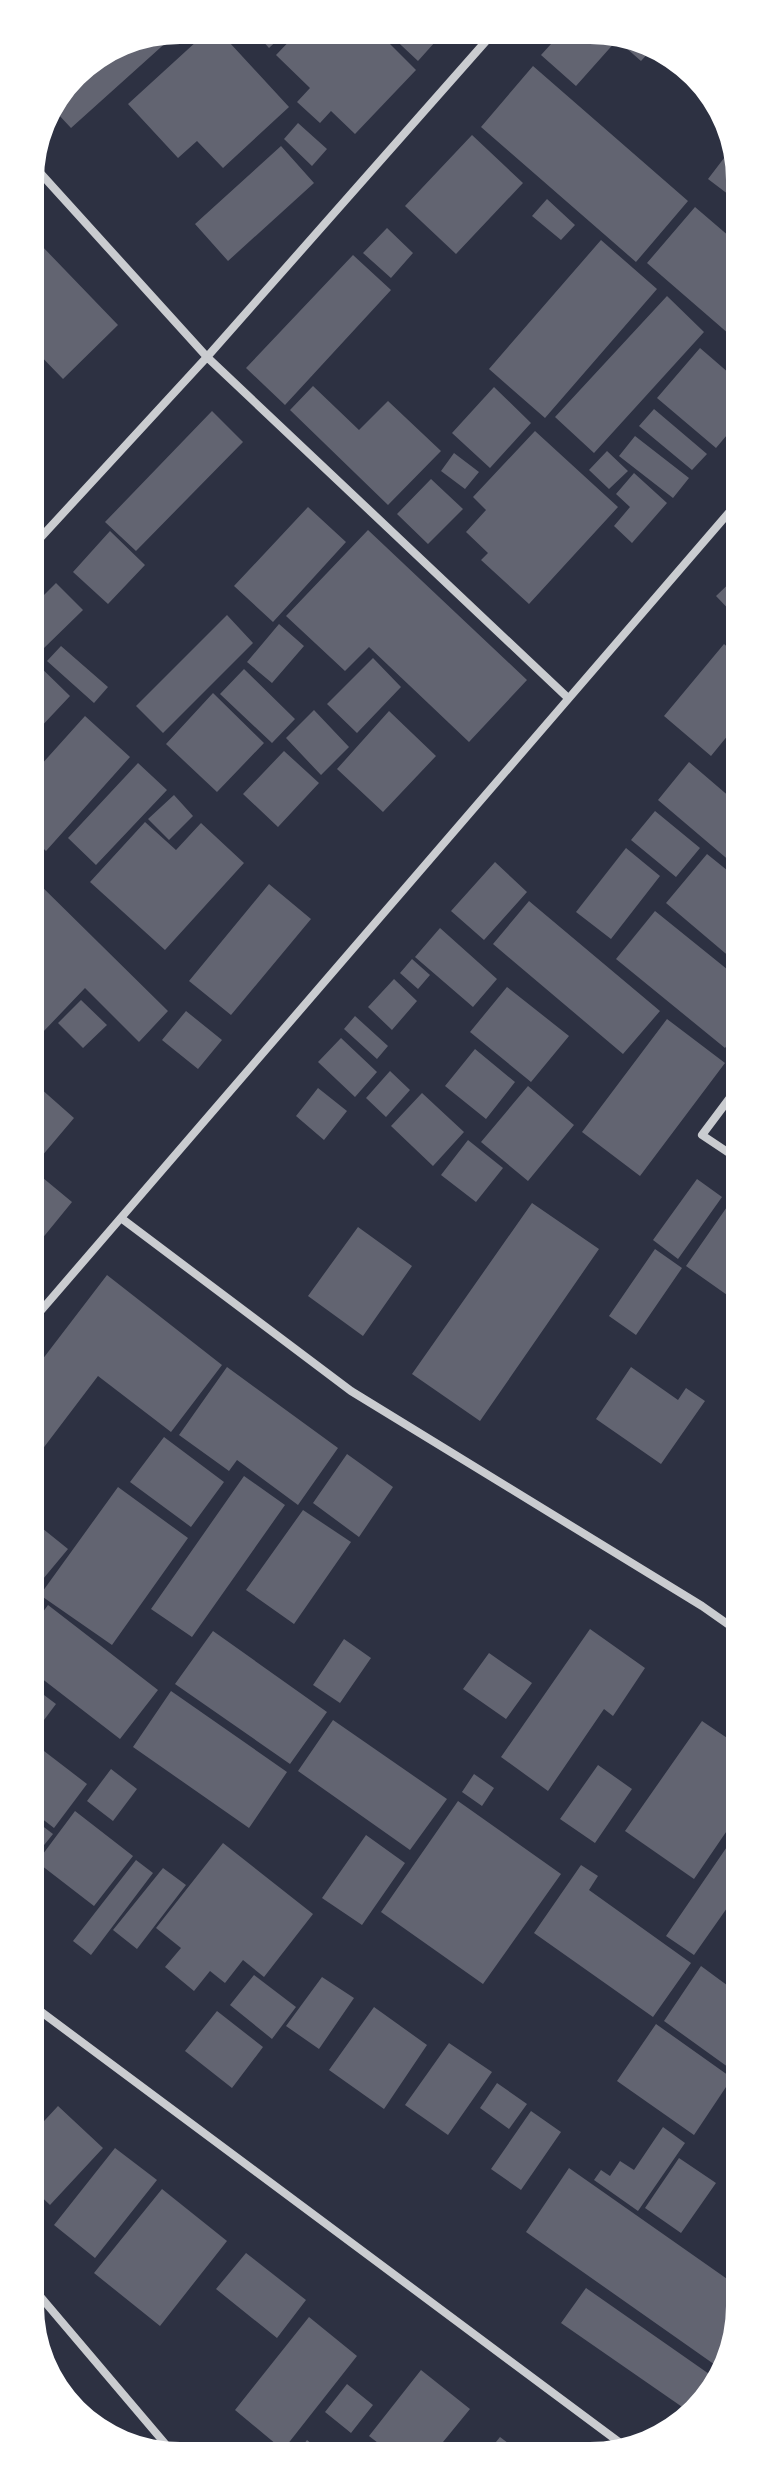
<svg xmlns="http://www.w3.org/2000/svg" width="770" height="2486" viewBox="0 0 770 2486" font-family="'Space Grotesk',sans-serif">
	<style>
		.building { fill: #626471 }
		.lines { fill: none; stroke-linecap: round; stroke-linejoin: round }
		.minor { stroke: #caccd0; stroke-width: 8 }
	</style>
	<rect width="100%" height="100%" fill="#2d3142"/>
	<path class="building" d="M180 30 71 128 57 113 74 74 123 41Z
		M209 30H218L289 107 223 168 197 141 178 158 128 104Z
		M253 30 287 31 269 48Z
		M299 31H377L416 70 355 134 331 111 320 123 297 102 310 88 276 55Z
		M386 31 444 32 418 61Z
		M561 33H619L651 50 641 61 617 40 576 86 541 55Z
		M533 66 688 201 636 262 481 127Z
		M298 123 327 149 312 166 284 139Z
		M472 135 523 183 456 254 405 206Z
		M734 145 737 152V201L708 179Z
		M281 146 314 183 228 261 195 224Z
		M547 199 575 225 561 240 532 216Z
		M695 207 737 243V341L647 263Z
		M387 228 413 253 391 278 363 253Z
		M601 240 657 289 545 418 489 369Z
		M39 243 118 325 63 379 31 346 30 252Z
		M353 255 391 290 285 405 246 368Z
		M667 296 704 332 594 453 555 417Z
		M700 348 737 380 738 422 716 448 657 398Z
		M313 386 359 430 388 401 441 451 388 505 290 410Z
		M494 387 531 423 490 468 452 433Z
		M654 409 707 454 692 470 639 426Z
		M212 411 243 442 136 551 105 522Z
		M535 431 618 507 529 604 481 560 488 553 466 532 486 510 473 497Z
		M635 436 689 478 673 498 619 456Z
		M607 451 628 471 609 489 589 470Z
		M454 453 479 472 465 489 441 471Z
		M634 473 667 503 632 543 614 526 630 507 616 494Z
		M431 479 463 509 428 544 397 514Z
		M308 507 346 542 273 622 234 586Z
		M368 530 527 680 469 742 369 647 345 671 286 616Z
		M110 531 145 565 108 604 73 572Z
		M738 575V619L716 596Z
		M56 583 83 610 43 649 31 636V594L38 601Z
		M227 615 253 643 163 733 136 706Z
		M279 624 304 646 272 683 247 662Z
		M724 644 738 656V723L711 756 664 716Z
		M61 646 108 687 94 703 47 661Z
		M31 658 70 696 38 730 31 723Z
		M373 658 401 687 357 733 327 704Z
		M244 669 295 719 272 743 220 694Z
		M213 693 264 743 217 792 166 744Z
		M314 710 349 747 321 775 286 738Z
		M389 711 436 756 383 812 337 769Z
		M85 716 130 757 46 851 31 837V776Z
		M284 751 319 783 278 827 243 794Z
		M689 762 738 804V868L658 800Z
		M138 763 167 790 96 865 68 838Z
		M174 795 193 816 169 840 148 819Z
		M655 811 700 848 676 877 631 840Z
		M145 822 176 850 201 823 244 863 165 950 90 882Z
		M626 848 660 876 611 939 576 912Z
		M707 854 738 879V964L666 903Z
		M495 862 527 892 484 940 451 911Z
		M31 876 168 1011 139 1042 85 988 43 1032 31 1021Z
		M269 884 311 919 231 1015 189 981Z
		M529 901 660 1011 623 1054 493 944Z
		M655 911 738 978V1031L725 1048 616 959Z
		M440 928 497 979 473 1007 415 957Z
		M412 959 430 975 418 989 400 973Z
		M394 979 417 1001 392 1030 368 1007Z
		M507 987 569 1036 531 1082 470 1032Z
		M81 1000 107 1025 83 1048 58 1023Z
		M186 1011 222 1040 198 1069 162 1040Z
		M355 1016 388 1046 377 1059 344 1029Z
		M667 1019 725 1063 640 1176 582 1132Z
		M341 1038 377 1072 355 1097 318 1062Z
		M475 1049 515 1082 486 1119 445 1086Z
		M390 1071 410 1090 386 1117 366 1098Z
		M31 1080 74 1118 36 1163 31 1159Z
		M528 1086 574 1125 528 1181 481 1142Z
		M318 1088 347 1111 324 1140 296 1116Z
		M422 1093 464 1132 433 1166 391 1126Z
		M468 1140 503 1168 476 1202 441 1175Z
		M37 1173 72 1202 32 1251 31 1180Z
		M697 1179 722 1197 678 1259 653 1240Z
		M738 1191 739 1300 737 1302 686 1266Z
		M532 1203 599 1249 480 1421 412 1374Z
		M358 1227 412 1266 363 1336 308 1296Z
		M655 1249 682 1268 636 1335 609 1316Z
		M107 1275 222 1365 171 1432 98 1376 32 1463V1373Z
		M227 1367 338 1448 298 1505 237 1460 229 1471 179 1435Z
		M631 1367 678 1400 686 1388 705 1401 661 1464 596 1419Z
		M164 1437 224 1482 191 1527 130 1482Z
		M347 1454 393 1487 359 1537 313 1503Z
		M739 1454V1480L726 1472Z
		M244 1476 285 1505 192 1637 151 1609Z
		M118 1487 188 1538 112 1645 40 1595Z
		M303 1510 351 1542 294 1624 246 1590Z
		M32 1520 68 1549 38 1585 32 1580Z
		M48 1605 158 1690 120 1739 32 1671V1627Z
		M590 1629 645 1668 613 1716 604 1709 548 1791 501 1757Z
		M213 1631 327 1712 290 1764 175 1684Z
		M344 1639 371 1658 340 1703 313 1685Z
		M489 1653 532 1683 506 1719 463 1689Z
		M32 1686 56 1704 32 1736Z
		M171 1691 287 1772 249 1828 133 1747Z
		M333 1720 447 1799 410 1850 298 1771Z
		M702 1721 739 1746V1813L694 1879 625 1831Z
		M44 1751 87 1784 54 1828 32 1811V1767Z
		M598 1765 632 1789 595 1843 560 1819Z
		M111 1769 137 1789 113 1821 87 1801Z
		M474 1774 494 1788 482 1806 462 1792Z
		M458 1801 561 1874 483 1984 381 1912Z
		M75 1811 133 1856 94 1906 37 1862Z
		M32 1818 53 1834 32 1860Z
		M366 1835 405 1863 362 1925 322 1898Z
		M733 1838 739 1842V1891L694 1955 666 1936Z
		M223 1843 313 1914 264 1977 243 1960 225 1983 210 1971 194 1991 165 1967 181 1948 156 1928Z
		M136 1860 153 1873 91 1955 73 1941Z
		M581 1865 598 1876 589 1890 691 1963 653 2017 534 1933Z
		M163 1868 186 1885 137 1949 113 1930Z
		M701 1966 739 1994V2075L664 2021Z
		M254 1975 296 2007 272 2039 230 2005Z
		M322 1977 354 1998 319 2049 286 2026Z
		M374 2007 427 2045 384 2109 329 2070Z
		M217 2011 263 2047 232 2088 185 2051Z
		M656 2024 732 2078 694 2135 617 2081Z
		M449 2043 492 2072 448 2135 405 2105Z
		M497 2083 527 2104 509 2129 480 2108Z
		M58 2106 103 2148 50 2205 33 2189V2133Z
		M531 2111 561 2132 521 2190 491 2169Z
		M663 2127 685 2143 638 2211 594 2180 601 2170 610 2176 620 2161 634 2170Z
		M115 2148 157 2180 95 2258 54 2225Z
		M679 2158 716 2183 681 2233 645 2208Z
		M569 2168 740 2288V2315L718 2367 526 2232Z
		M162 2189 227 2241 160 2326 94 2273Z
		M246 2253 306 2300 277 2338 216 2289Z
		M586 2288 712 2376 688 2411 561 2323Z
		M309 2317 357 2356 283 2450 235 2410Z
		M421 2370 470 2409 434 2453H391L369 2436Z
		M347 2384 373 2405 351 2433 325 2412Z
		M500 2437 521 2453H487Z
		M307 2440 323 2453H297Z"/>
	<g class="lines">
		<path class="minor" d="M33 165 207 357 567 697
			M31 548 207 357 494 32
			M738 1087 702 1135 738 1159
			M121 1218 351 1391 702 1606 739 1632
			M32 1321 738 502
			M32 2005 627 2448
			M33 2288 173 2453"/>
	</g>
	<path d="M0 0H770V2486H0ZM180 44H590A136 136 0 0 1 726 180V2306A136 136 0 0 1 590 2442H180A136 136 0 0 1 44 2306V180A136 136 0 0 1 180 44Z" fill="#fff" fill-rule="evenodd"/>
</svg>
